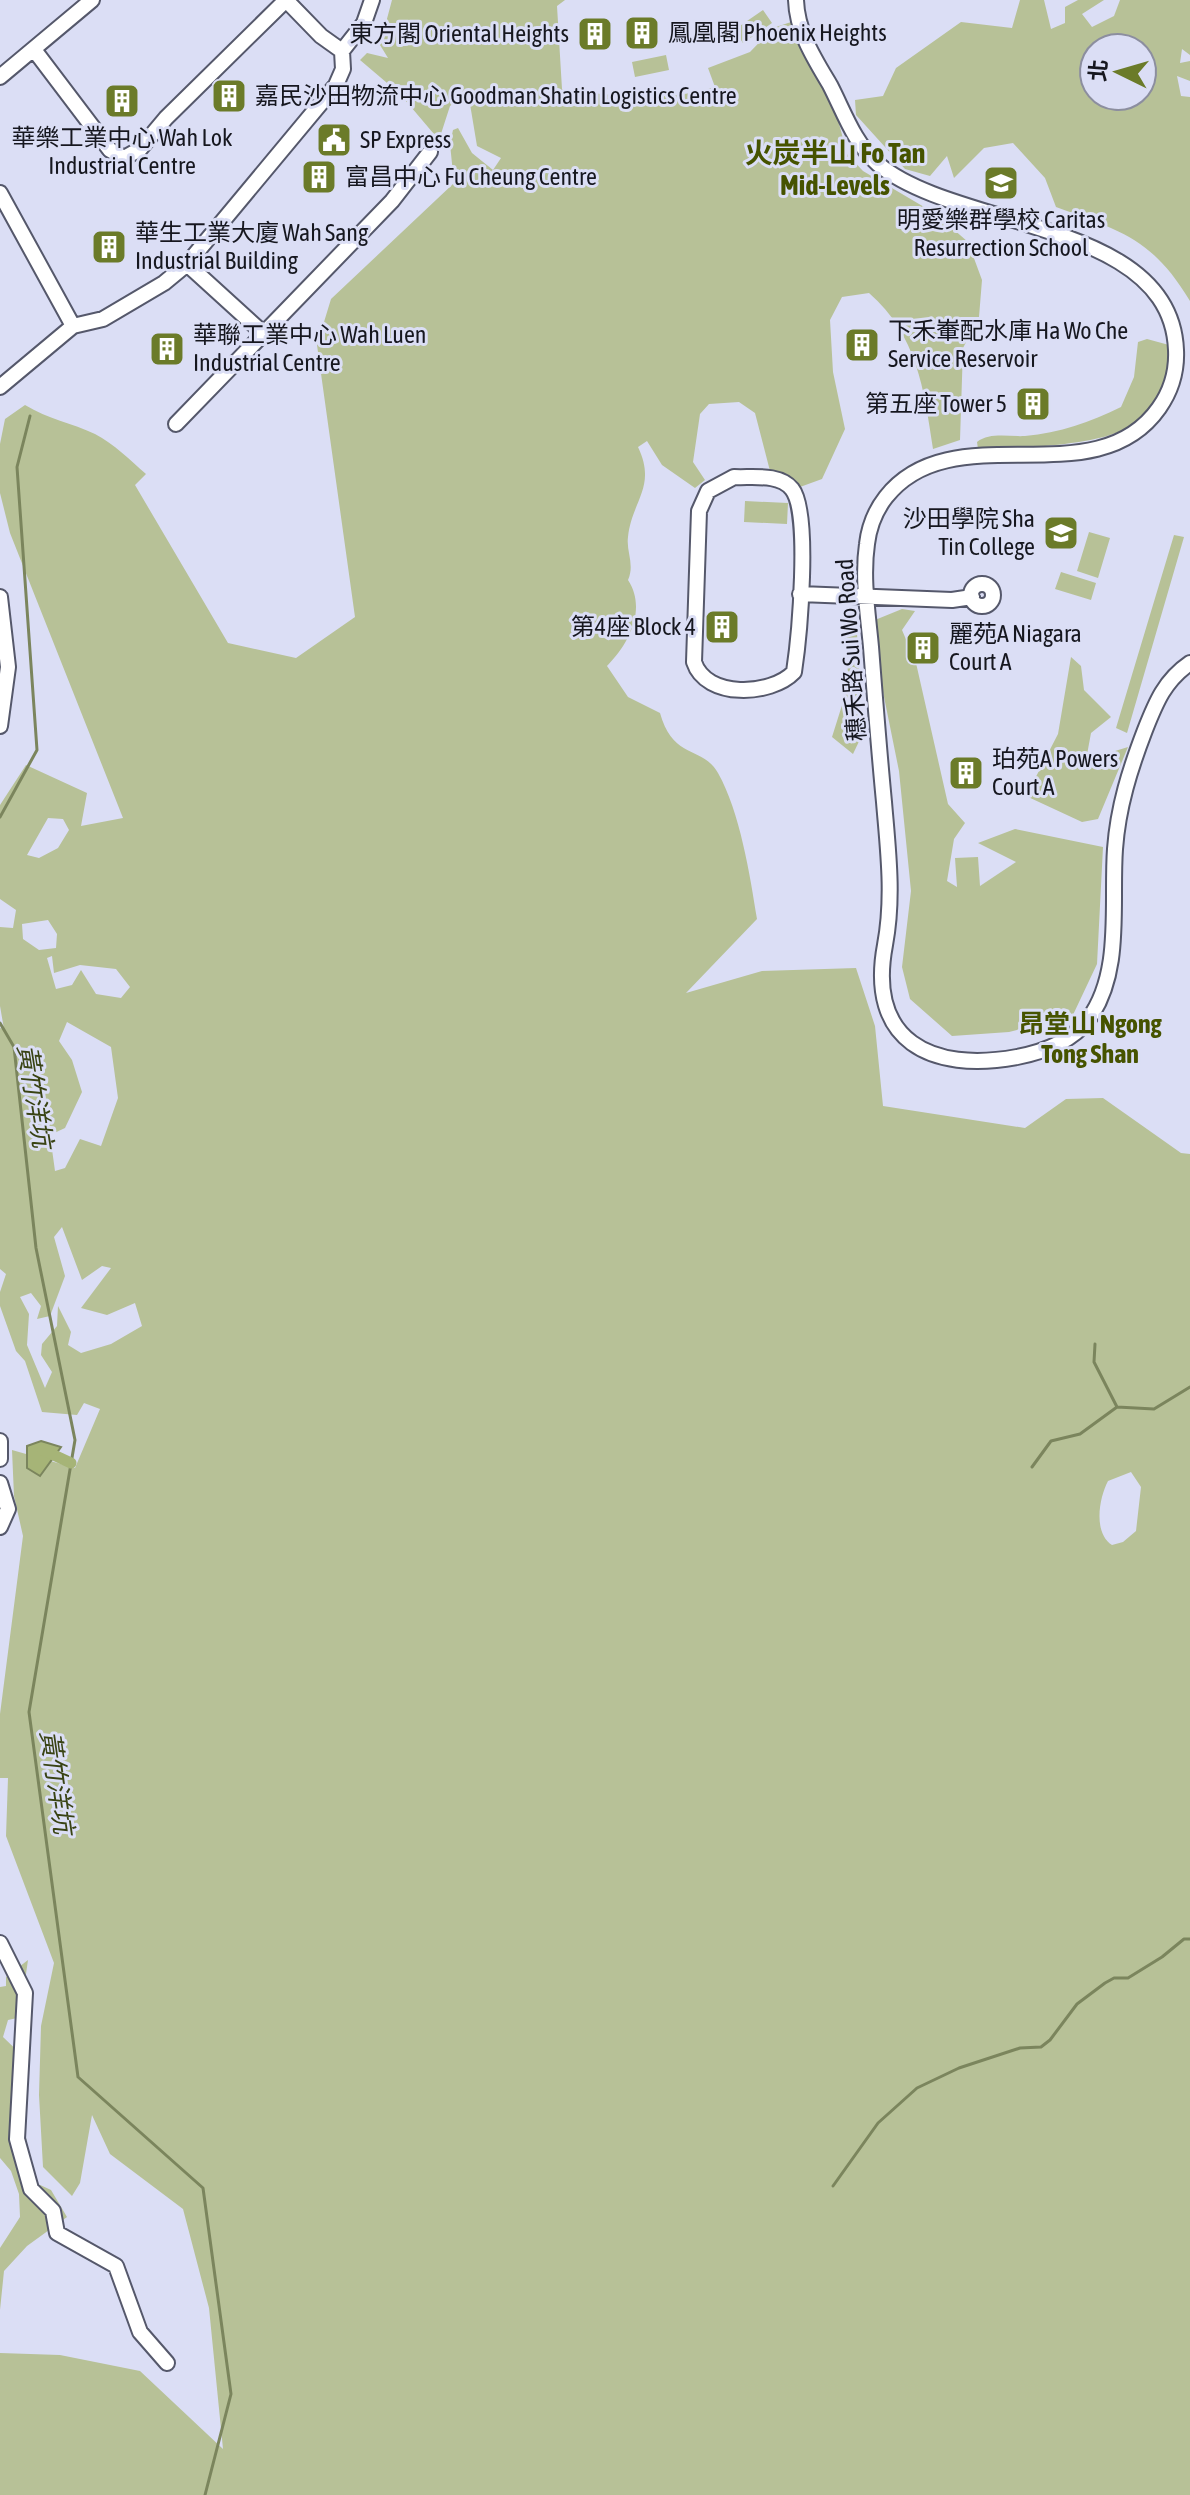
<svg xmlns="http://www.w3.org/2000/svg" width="1190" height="2495" viewBox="0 0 1190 2495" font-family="'Asap Condensed','Noto Sans TC',sans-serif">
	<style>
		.green { fill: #b7c197; fill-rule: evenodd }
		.water { fill: #a6b477; stroke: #7b855d; stroke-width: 2 }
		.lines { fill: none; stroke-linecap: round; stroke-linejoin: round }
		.stream { stroke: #7b855d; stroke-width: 3 }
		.canal { stroke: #a6b477; stroke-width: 11 }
		.minor-casing { stroke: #55586b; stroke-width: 18 }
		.minor { stroke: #fff; stroke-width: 14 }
		.labels { text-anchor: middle; stroke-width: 6; stroke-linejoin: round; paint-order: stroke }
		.poi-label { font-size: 24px; fill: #16171f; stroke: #dbdef5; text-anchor: start }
		.street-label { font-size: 24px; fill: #16171f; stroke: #dbdef5 }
		.neighbourhood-label { font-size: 26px; font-weight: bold; fill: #465300; stroke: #dbdef5 }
		.water-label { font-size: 26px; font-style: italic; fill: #394314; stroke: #dbdef5 }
		.quarter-label { font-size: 28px; font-weight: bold; fill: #465300; stroke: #dbdef5 }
	</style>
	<rect width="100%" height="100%" fill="#dbdef5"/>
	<path class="green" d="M392 0H565L557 6 562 89C613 96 664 103 715 87L708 68 750 52 773 28 791 22 835 108 847 154 863 171 936 214 968 242 982 280 979 317 963 348 960 440 933 449C924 389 917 335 869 293L842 297 830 320 833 372 845 429 822 479 800 487 787 476 770 471 755 413 739 402 709 404 700 414 693 462 705 480 695 488 662 465 647 441 638 447C657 487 632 500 628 537 626 552 635 564 628 580 647 609 629 644 607 666L628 697 660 713C673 760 703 746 718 773 740 812 750 875 757 919L686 993 762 971 856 968 875 1026 883 1106 1025 1128 1066 1099 1103 1098 1181 1153 1190 1154V2495H0V2353L60 2355 140 2371 223 2449 209 2308 183 2209 110 2154 92 2115 80 2183 72 2196 43 2167 39 2095 41 2026 54 1963 6 1836 8 1778H0V1714L23 1536 14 1496 12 1450 75 1468 100 1409 84 1403 77 1415 42 1412 25 1361 16 1351 0 1306V1292L6 1274 0 1269V1028L4 1029 0 1006V927L13 928 16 910 0 899V805L26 765 87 793 81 826 123 818 10 533 0 493V444L5 419 25 405C48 419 72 423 95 434 114 444 130 460 146 474L135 485 228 643 296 658 355 617 317 345 331 299 454 183 450 144 453 130 458 128 472 153 493 170 501 158 477 146 468 92 450 106 439 140 400 94 360 60 367 53 388 58 380 45ZM48 818 63 819 69 830 58 848 39 858 27 855ZM48 920 57 934 56 948 39 950 23 939 22 924ZM52 956 54 973 80 965 116 969 130 987 121 998 96 994 81 970 72 985 56 989 47 958ZM67 1022 111 1047 118 1098 101 1146 80 1139 65 1168 55 1171 50 1135 65 1128 82 1092 72 1060 59 1041ZM62 1227 82 1280 102 1266 111 1268 81 1308 107 1315 135 1303 142 1326 111 1344 81 1353 68 1345 71 1332 58 1306 57 1326 42 1344 41 1355 52 1372 45 1388 27 1345 29 1314 20 1297 31 1293 41 1306 37 1319 50 1316 65 1276 54 1237ZM1131 1472 1141 1487 1136 1531 1123 1542 1112 1545C1093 1533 1099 1498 1108 1481Z
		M1020 0H1044L1051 29 1065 23V7L1078 0H1104L1082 14 1092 27 1114 16 1120 0H1190V55L1182 49 1180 63 1190 61V81L1177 76 1181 96 1190 97V301C1152 238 1121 231 1056 207L1045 178 1013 143 984 148 954 178 947 156 930 176 905 169 856 115 855 100 883 96 896 68 961 22 1012 28ZM1106 47 1142 48V96H1094V48Z
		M763 10 772 23 743 43 734 30Z
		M666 55 669 70 635 77 632 62Z
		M1147 339 1169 345C1167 429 1118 439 1045 446 1023 447 1000 452 978 449L977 442C990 432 1009 437 1025 436 1060 433 1090 422 1121 407L1134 377 1138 342Z
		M745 501 788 503 787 524 744 522Z
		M1089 532 1110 538 1098 578 1077 571Z
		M1174 535 1184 537 1127 733 1116 728Z
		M1061 572 1096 583 1091 600 1055 589Z
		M902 609 915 611 902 630 916 663 948 804 965 823 954 839 947 881 957 887 955 858 978 857 980 886 1016 862 978 843 1015 829 1103 847 1097 964 1072 1017 1009 1032 952 1036 910 999 902 967 911 891 899 771 881 682 875 620Z
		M856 617 863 733 853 754 832 737 849 683 843 621Z
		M1071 657 1081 666 1084 690 1111 717 1091 733 1086 760 1128 747 1098 819 1082 822 1026 796 1058 734Z
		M28 1960 24 1988 31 2015 8 2020 3 2037 29 2062C25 2106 20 2143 38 2184L51 2190 67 2217 27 2246 4 2271 0 2310V2248L20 2217 19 2194 11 2171 0 2158V1987L6 1986V1977Z"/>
	<path class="water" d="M41 1441 61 1447 40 1476 27 1468V1446Z"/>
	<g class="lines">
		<path class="stream" d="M0 817 37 750 17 467 30 416
			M0 1023 14 1047 36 1248 75 1440 29 1712 78 2077 203 2188 231 2394 205 2495
			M1095 1344 1094 1362 1117 1407 1154 1409 1190 1387
			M1032 1467 1051 1441 1080 1434 1117 1407
			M833 2186 878 2123 917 2088 959 2068 1020 2048 1041 2047 1050 2040 1077 2004 1105 1983 1114 1978H1128L1162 1957 1184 1939H1190"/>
		<path class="canal" d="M43 1450 71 1463"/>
		<defs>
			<path id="minor" d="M286 0 321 36 342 51
				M796 0C797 32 814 58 830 85 844 112 854 143 878 164 956 230 1171 220 1176 350 1177 371 1171 391 1159 408 1095 499 953 412 886 497 875 511 869 527 867 544 862 578 868 614 871 647 875 699 879 750 884 802 888 850 894 897 885 945 867 1041 931 1073 1017 1057 1043 1052 1071 1042 1088 1020 1123 973 1111 904 1115 849 1118 807 1130 769 1145 730 1156 702 1165 680 1190 663
				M35 51 110 150 124 158 140 149 166 118 286 0
				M342 51 364 23 372 0
				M0 77 92 0
				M0 193 73 326
				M187 264 264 334
				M0 387 73 326 103 319 164 283 187 264 336 85 343 69 342 51
				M176 424 392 201 430 152
				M734 477C752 478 779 473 792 489 811 513 799 639 794 672 771 696 706 699 694 662L699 511 708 491Z
				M971 595a11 11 0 1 1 22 0a11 11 0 1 1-22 0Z
				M800 594 952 600 972 597
				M0 597 8 667 0 726
				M0 1441V1459
				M0 1483 8 1509 0 1527
				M0 1943 25 1993 17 2139 31 2189 53 2211 57 2233 116 2266 140 2332 167 2363"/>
		</defs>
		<use href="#minor" class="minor-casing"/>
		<use href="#minor" class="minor"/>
	</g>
	<defs>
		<symbol id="building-square" viewBox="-11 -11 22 22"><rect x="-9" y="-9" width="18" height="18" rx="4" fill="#6b7b29" stroke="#dbdef5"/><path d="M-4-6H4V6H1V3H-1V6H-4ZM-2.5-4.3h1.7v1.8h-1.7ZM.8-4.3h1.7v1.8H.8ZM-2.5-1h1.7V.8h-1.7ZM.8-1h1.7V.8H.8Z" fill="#fff"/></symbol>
		<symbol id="civic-square" viewBox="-11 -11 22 22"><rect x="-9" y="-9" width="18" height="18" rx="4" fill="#6b7b29" stroke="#dbdef5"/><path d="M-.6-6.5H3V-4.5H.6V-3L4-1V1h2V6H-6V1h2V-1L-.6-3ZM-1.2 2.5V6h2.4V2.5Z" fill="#fff"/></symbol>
		<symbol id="school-square" viewBox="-11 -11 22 22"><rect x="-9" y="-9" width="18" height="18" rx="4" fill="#6b7b29" stroke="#dbdef5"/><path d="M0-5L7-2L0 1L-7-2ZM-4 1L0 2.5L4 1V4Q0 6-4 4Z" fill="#fff"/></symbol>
	</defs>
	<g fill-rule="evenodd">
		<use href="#building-square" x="622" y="13" width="40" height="40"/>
		<use href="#building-square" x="575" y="14" width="40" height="40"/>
		<use href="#building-square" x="209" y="76" width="40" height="40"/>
		<use href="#building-square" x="102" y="81" width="40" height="40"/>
		<use href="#civic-square" x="314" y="120" width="40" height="40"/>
		<use href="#building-square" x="299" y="157" width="40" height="40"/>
		<use href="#school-square" x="981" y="163" width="40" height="40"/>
		<use href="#building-square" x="89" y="227" width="40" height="40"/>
		<use href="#building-square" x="842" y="325" width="40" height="40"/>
		<use href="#building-square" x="147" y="329" width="40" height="40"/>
		<use href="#building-square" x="1013" y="384" width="40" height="40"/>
		<use href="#school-square" x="1041" y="513" width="40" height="40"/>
		<use href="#building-square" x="702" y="607" width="40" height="40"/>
		<use href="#building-square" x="903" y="628" width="40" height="40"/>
		<use href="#building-square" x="946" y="753" width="40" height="40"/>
	</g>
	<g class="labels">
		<g class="poi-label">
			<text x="668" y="41">鳳凰閣 Phoenix Heights</text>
			<text x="569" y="42" text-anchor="end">東方閣 Oriental Heights</text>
			<text x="255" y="104">嘉民沙田物流中心 Goodman Shatin Logistics Centre</text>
			<text x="122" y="146" text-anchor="middle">華樂工業中心 Wah Lok<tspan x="122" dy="28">Industrial Centre</tspan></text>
			<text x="360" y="148">SP Express</text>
			<text x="345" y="185">富昌中心 Fu Cheung Centre</text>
			<text x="1001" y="228" text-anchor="middle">明愛樂群學校 Caritas<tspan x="1001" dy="28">Resurrection School</tspan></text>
			<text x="135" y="241">華生工業大廈 Wah Sang<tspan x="135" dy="28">Industrial Building</tspan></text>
			<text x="888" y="339">下禾輋配水庫 Ha Wo Che<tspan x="888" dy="28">Service Reservoir</tspan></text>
			<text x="193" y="343">華聯工業中心 Wah Luen<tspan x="193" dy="28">Industrial Centre</tspan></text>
			<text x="1007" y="412" text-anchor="end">第五座 Tower 5</text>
			<text x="1035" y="527" text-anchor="end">沙田學院 Sha<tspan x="1035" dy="28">Tin College</tspan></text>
			<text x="696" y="635" text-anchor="end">第4座 Block 4</text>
			<text x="949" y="642">麗苑A Niagara<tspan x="949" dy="28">Court A</tspan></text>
			<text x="992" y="767">珀苑A Powers<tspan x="992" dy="28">Court A</tspan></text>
		</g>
		<g class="street-label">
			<text transform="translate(851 650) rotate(-94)" y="8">穗禾路 Sui Wo Road</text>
		</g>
		<g class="neighbourhood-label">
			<text x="1090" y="1033">昂堂山 Ngong<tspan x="1090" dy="30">Tong Shan</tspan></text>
		</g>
		<g class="water-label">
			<text transform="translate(35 1096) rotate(81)" y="9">黃竹洋坑</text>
			<text transform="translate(57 1782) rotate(82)" y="9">黃竹洋坑</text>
		</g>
		<g class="quarter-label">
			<text x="835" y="163">火炭半山 Fo Tan<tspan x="835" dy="32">Mid-Levels</tspan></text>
		</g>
	</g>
	<g transform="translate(1118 72) rotate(275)"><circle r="38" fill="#dbdef5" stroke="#8c8e9f" stroke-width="2"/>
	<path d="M0-6L14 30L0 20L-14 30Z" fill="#6b7b29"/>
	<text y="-12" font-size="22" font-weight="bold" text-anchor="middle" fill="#16171f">北</text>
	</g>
</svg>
